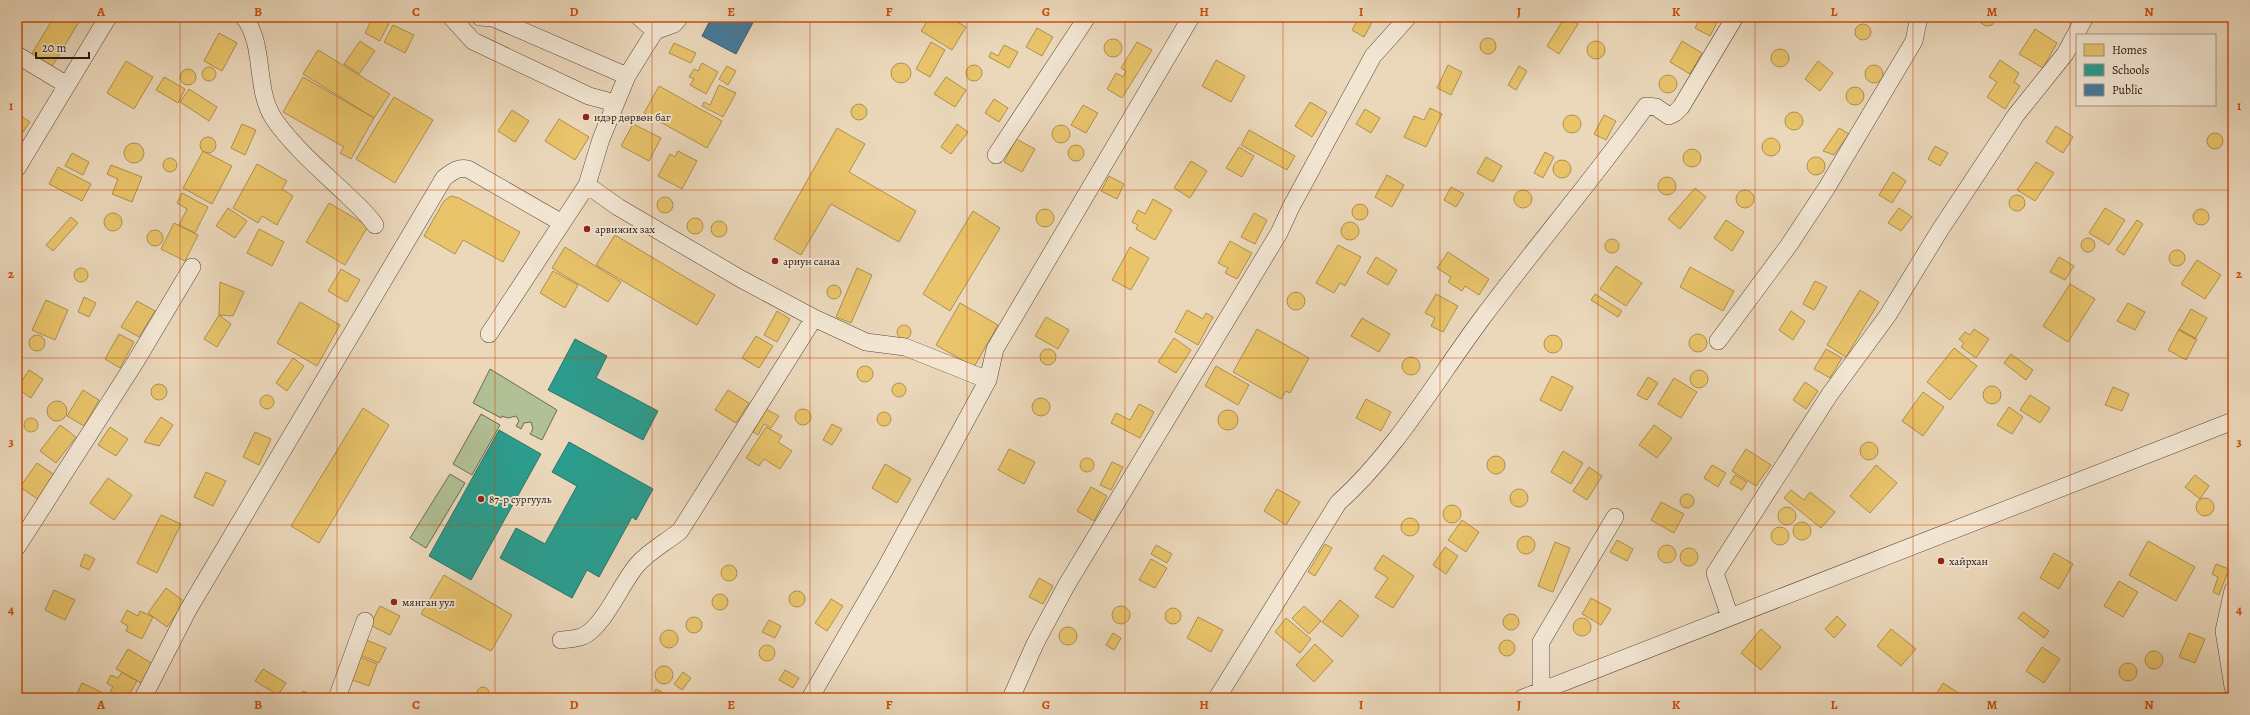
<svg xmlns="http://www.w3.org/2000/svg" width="2250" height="715" viewBox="0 0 2250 715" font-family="Alegreya,serif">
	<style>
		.green { fill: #b1c095; stroke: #6c6b52 }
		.homes { fill: #e9c46a; stroke: #af904f }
		.schools { fill: #2a9d8f; stroke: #297469 }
		.public { fill: #457b9d; stroke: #3c5d72 }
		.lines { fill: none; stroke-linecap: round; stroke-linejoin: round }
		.minor-casing { stroke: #59463a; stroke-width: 18 }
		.minor { stroke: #f2e6d3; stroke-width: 17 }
		.grid { fill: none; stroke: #cb4f0c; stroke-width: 1; stroke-opacity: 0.55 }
		.poi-dot { fill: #8f2418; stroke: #f2e6d3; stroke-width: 1.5 }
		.labels { text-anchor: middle; stroke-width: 4; stroke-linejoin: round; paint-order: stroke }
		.poi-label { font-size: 11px; fill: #28160f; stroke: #f2e6d3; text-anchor: start }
		.neatline { fill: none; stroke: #cb4f0c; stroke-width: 1.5 }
		.grid-label { font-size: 13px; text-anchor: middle; font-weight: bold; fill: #cb4f0c }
	</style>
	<rect width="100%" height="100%" fill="#ebd8bb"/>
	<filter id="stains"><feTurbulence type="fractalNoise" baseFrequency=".005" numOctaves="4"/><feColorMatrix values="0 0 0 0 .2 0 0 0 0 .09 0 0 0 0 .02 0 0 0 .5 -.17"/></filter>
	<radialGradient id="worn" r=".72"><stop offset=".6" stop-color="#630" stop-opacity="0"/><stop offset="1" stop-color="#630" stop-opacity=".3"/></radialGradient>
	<path class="green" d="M490 369 557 410 542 440 530 434 533 429 531 422 524 423 521 429 516 426 519 421 516 416 508 418 502 416 501 418 473 403Z
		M481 414 500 425 472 475 453 464Z
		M450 474 465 483 426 548 410 538Z"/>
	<path class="homes" d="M54 17H82L51 68 31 55Z
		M373 17H382L390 21 380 41 365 33Z
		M930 17H949L966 27 952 50 921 31Z
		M1359 17H1375L1364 37 1352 30Z
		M1565 17 1578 24 1559 54 1547 46Z
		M1641 17H1656L1654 22Z
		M1701 17H1720L1710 36 1695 28Z
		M1979 17H1996V18L1992 25 1986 26 1981 23Z
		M1855 32a8 8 0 1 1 16 0a8 8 0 1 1-16 0Z
		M393 25 414 35 405 53 384 42Z
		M1037 28 1053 37 1042 56 1026 47Z
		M2035 29 2057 43 2043 68 2019 54Z
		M219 33 237 43 222 71 204 61Z
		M1480 46a8 8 0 1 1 16 0a8 8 0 1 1-16 0Z
		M1104 48a9 9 0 1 1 18 0a9 9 0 1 1-18 0Z
		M360 41 375 51 359 74 344 64Z
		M1682 41 1702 53 1690 74 1670 62Z
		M1587 50a9 9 0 1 1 18 0a9 9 0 1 1-18 0Z
		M931 42 945 50 930 77 916 69Z
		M1137 42 1152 50 1122 98 1107 89 1116 73 1123 77 1126 71 1121 68Z
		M674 43 696 53 691 63 669 53Z
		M1004 45 1018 52 1009 68 989 57 991 52 998 56Z
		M1771 58a9 9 0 1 1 18 0a9 9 0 1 1-18 0Z
		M318 50 390 94 374 118 303 74Z
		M1216 60 1245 76 1231 102 1202 86Z
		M2000 60 2019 73 2014 82 2020 86 2005 109 1987 97 1997 82 1989 77Z
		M126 61 153 77 134 109 107 93Z
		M1818 61 1833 73 1820 91 1805 79Z
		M891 73a10 10 0 1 1 20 0a10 10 0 1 1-20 0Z
		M702 63 718 72 706 94 690 85 694 79 689 77 694 69 698 71Z
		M1448 65 1462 72 1451 95 1437 88Z
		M1865 74a9 9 0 1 1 18 0a9 9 0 1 1-18 0Z
		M966 73a8 8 0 1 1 16 0a8 8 0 1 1-16 0Z
		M727 66 736 71 728 85 719 79Z
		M1519 66 1527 71 1516 90 1508 85Z
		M202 74a7 7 0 1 1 14 0a7 7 0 1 1-14 0Z
		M180 77a8 8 0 1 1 16 0a8 8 0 1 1-16 0Z
		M1659 84a9 9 0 1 1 18 0a9 9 0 1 1-18 0Z
		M164 77 185 89 178 103 156 90Z
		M303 77 374 118 351 159 340 153 344 147 283 112Z
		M946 77 966 90 955 107 934 94Z
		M719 85 736 93 723 117 702 106 704 102 710 105Z
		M659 86 722 121 707 148 644 113Z
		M1846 96a9 9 0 1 1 18 0a9 9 0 1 1-18 0Z
		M189 89 217 107 209 121 180 102Z
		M394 97 433 120 395 183 356 159Z
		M994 99 1008 108 999 122 985 113Z
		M1310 102 1327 112 1312 137 1295 126Z
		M851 112a8 8 0 1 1 16 0a8 8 0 1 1-16 0Z
		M1083 105 1098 113 1086 133 1071 125Z
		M1430 108 1442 114 1426 147 1404 137 1414 116 1424 120Z
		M1365 109 1380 118 1371 133 1356 124Z
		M512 110 529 121 515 142 498 131Z
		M1785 121a9 9 0 1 1 18 0a9 9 0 1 1-18 0Z
		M17 113 30 122 18 139 17 138Z
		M1604 115 1616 121 1606 140 1594 134Z
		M1563 124a9 9 0 1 1 18 0a9 9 0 1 1-18 0Z
		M559 119 589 137 575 160 545 141Z
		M242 124 256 130 245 155 231 148Z
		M633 124 661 138 649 161 621 146Z
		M957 124 968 132 951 154 941 147Z
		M1052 134a9 9 0 1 1 18 0a9 9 0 1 1-18 0Z
		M2056 126 2073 137 2063 153 2046 142Z
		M837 128 865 144 849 172 916 211 899 242 831 204 801 255 774 239Z
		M1839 128 1849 134 1834 155 1823 151Z
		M1249 130 1295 156 1287 170 1241 145Z
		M2207 141a8 8 0 1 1 16 0a8 8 0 1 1-16 0Z
		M200 145a8 8 0 1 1 16 0a8 8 0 1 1-16 0Z
		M1762 147a9 9 0 1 1 18 0a9 9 0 1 1-18 0Z
		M1016 139 1035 149 1022 172 1004 162Z
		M124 153a10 10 0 1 1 20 0a10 10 0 1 1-20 0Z
		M1068 153a8 8 0 1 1 16 0a8 8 0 1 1-16 0Z
		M1935 146 1948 153 1940 166 1928 159Z
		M1239 147 1254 156 1242 177 1226 168Z
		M1683 158a9 9 0 1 1 18 0a9 9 0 1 1-18 0Z
		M203 151 232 166 212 204 183 188Z
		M678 151 697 161 682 189 658 176 670 154 675 157Z
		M1545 152 1554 157 1543 178 1534 173Z
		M72 153 89 162 83 175 65 166Z
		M1486 157 1502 166 1493 182 1477 173Z
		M1807 166a9 9 0 1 1 18 0a9 9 0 1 1-18 0Z
		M163 165a7 7 0 1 1 14 0a7 7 0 1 1-14 0Z
		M1553 169a9 9 0 1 1 18 0a9 9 0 1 1-18 0Z
		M1191 161 1207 171 1190 198 1174 188Z
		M2036 162 2054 173 2035 201 2017 190Z
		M257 164 287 181 282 189 293 196 277 225 262 216 258 223 233 208Z
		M111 165 142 177 132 202 112 194 118 179 107 174Z
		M58 167 91 184 82 201 49 184Z
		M1893 172 1906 181 1892 203 1879 195Z
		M1387 175 1404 185 1392 207 1375 197Z
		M1109 176 1124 184 1117 199 1101 191Z
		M1658 186a9 9 0 1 1 18 0a9 9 0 1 1-18 0Z
		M1451 187 1464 194 1456 207 1444 200Z
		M1695 188 1706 197 1680 229 1668 219Z
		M1514 199a9 9 0 1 1 18 0a9 9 0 1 1-18 0Z
		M1736 199a9 9 0 1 1 18 0a9 9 0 1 1-18 0Z
		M182 193 208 207 195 233 179 225 187 209 177 203Z
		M2009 203a8 8 0 1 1 16 0a8 8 0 1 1-16 0Z
		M451 196 459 198 520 232 503 262 463 240 455 254 424 236 444 201Z
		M657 205a8 8 0 1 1 16 0a8 8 0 1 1-16 0Z
		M1153 199 1172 210 1155 240 1136 229 1138 225 1132 222 1138 210 1145 214Z
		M329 203 368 226 345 265 306 242Z
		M1352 212a8 8 0 1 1 16 0a8 8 0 1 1-16 0Z
		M228 208 247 221 235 238 216 226Z
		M1899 208 1912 217 1901 231 1888 223Z
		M2105 208 2125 220 2109 245 2089 233Z
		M2193 217a8 8 0 1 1 16 0a8 8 0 1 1-16 0Z
		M1036 218a9 9 0 1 1 18 0a9 9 0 1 1-18 0Z
		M973 211 1000 228 950 311 923 294Z
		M1254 213 1267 220 1255 244 1241 237Z
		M104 222a9 9 0 1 1 18 0a9 9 0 1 1-18 0Z
		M71 217 78 223 53 251 46 245Z
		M687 226a8 8 0 1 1 16 0a8 8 0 1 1-16 0Z
		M1726 220 1744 232 1732 251 1714 238Z
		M2137 220 2143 224 2124 255 2116 250Z
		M711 229a8 8 0 1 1 16 0a8 8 0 1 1-16 0Z
		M1341 231a9 9 0 1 1 18 0a9 9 0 1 1-18 0Z
		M174 223 198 235 185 261 161 249Z
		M259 229 284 242 272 266 247 253Z
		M147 238a8 8 0 1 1 16 0a8 8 0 1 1-16 0Z
		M615 235 715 295 697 325 596 265Z
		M2081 245a7 7 0 1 1 14 0a7 7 0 1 1-14 0Z
		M1605 246a7 7 0 1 1 14 0a7 7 0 1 1-14 0Z
		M1230 241 1252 253 1237 279 1225 273 1228 268 1218 263Z
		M1338 245 1361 257 1345 286 1340 283 1334 293 1316 283Z
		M565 247 621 282 608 302 552 268Z
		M1130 247 1149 258 1131 290 1112 280Z
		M2169 258a8 8 0 1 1 16 0a8 8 0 1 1-16 0Z
		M1448 252 1489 279 1479 295 1465 286 1462 291 1448 282 1451 277 1437 268Z
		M1376 257 1397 270 1388 285 1367 273Z
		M2059 257 2074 266 2065 280 2050 272Z
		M2197 260 2221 275 2205 299 2181 284Z
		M1616 266 1642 283 1626 306 1600 289Z
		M1690 267 1734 291 1723 311 1680 287Z
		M857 268 872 275 851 323 836 317Z
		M74 275a7 7 0 1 1 14 0a7 7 0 1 1-14 0Z
		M341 269 360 280 347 302 328 291Z
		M553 271 578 285 565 308 540 293Z
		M1815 281 1827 287 1814 310 1803 304Z
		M220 282 244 292 233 316 219 315Z
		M2070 284 2095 299 2068 342 2043 326Z
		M827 292a7 7 0 1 1 14 0a7 7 0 1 1-14 0Z
		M1860 290 1879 302 1846 357 1827 345Z
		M1287 301a9 9 0 1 1 18 0a9 9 0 1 1-18 0Z
		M1436 294 1458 306 1443 332 1431 326 1435 318 1425 313Z
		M1595 294 1622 311 1618 317 1591 300Z
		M84 297 96 303 89 317 78 312Z
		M46 300 68 310 55 340 32 330Z
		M137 301 155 311 139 337 121 327Z
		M300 302 340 325 317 366 277 343Z
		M960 303 998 325 974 367 936 345Z
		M2128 303 2145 312 2135 330 2117 321Z
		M2191 309 2207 318 2195 339 2179 330Z
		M1187 310 1203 319 1206 313 1213 317 1198 345 1175 332Z
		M777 311 790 319 777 342 764 335Z
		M1791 311 1805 321 1793 340 1779 330Z
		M219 315 231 324 217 347 204 339Z
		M1046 317 1069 330 1058 349 1035 336Z
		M1362 318 1390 334 1379 352 1351 336Z
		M897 332a7 7 0 1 1 14 0a7 7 0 1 1-14 0Z
		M1257 329 1309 358 1290 393 1286 391 1281 399 1233 372Z
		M1974 329 1989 339 1976 358 1961 347 1964 343 1959 339 1965 332 1970 335Z
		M2179 329 2197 339 2186 360 2168 350Z
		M119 334 134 342 120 368 105 359Z
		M1689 343a9 9 0 1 1 18 0a9 9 0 1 1-18 0Z
		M29 343a8 8 0 1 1 16 0a8 8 0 1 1-16 0Z
		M1544 344a9 9 0 1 1 18 0a9 9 0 1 1-18 0Z
		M756 336 773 346 759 368 742 358Z
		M1174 338 1191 350 1176 373 1158 362Z
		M1954 348 1977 366 1950 400 1927 382Z
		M1040 357a8 8 0 1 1 16 0a8 8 0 1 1-16 0Z
		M1826 349 1842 358 1830 378 1814 369Z
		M2011 354 2033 370 2026 380 2004 363Z
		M1402 366a9 9 0 1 1 18 0a9 9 0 1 1-18 0Z
		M293 358 304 366 287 391 276 383Z
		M1216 366 1249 385 1238 405 1205 386Z
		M857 374a8 8 0 1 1 16 0a8 8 0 1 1-16 0Z
		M29 370 43 379 31 398 17 388Z
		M1690 379a9 9 0 1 1 18 0a9 9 0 1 1-18 0Z
		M1552 376 1573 387 1561 411 1540 400Z
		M1648 377 1658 383 1647 400 1637 395Z
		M1674 378 1697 392 1681 418 1658 404Z
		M1805 382 1818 391 1806 409 1793 400Z
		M892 390a7 7 0 1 1 14 0a7 7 0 1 1-14 0Z
		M151 392a8 8 0 1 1 16 0a8 8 0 1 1-16 0Z
		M1983 395a9 9 0 1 1 18 0a9 9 0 1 1-18 0Z
		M2113 387 2129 394 2122 411 2105 405Z
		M83 390 99 400 84 426 67 416Z
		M728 390 749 403 736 423 715 410Z
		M1923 392 1944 407 1923 436 1902 421Z
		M2030 395 2050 408 2040 423 2020 410Z
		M260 402a7 7 0 1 1 14 0a7 7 0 1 1-14 0Z
		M1032 407a9 9 0 1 1 18 0a9 9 0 1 1-18 0Z
		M1366 399 1391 412 1381 431 1356 418Z
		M47 411a10 10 0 1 1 20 0a10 10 0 1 1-20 0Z
		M17 402 21 404 17 412Z
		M1139 404 1154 412 1140 438 1111 423 1116 413 1130 420Z
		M2009 407 2023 417 2012 434 1997 425Z
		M363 408 389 425 319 543 291 526Z
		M795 417a8 8 0 1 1 16 0a8 8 0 1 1-16 0Z
		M766 409 779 416 771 428 764 424 758 435 753 432Z
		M1218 420a10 10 0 1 1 20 0a10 10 0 1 1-20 0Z
		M877 419a7 7 0 1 1 14 0a7 7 0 1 1-14 0Z
		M161 417 173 425 159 446 144 442Z
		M24 425a7 7 0 1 1 14 0a7 7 0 1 1-14 0Z
		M832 424 842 429 832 445 823 440Z
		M60 425 76 437 56 463 40 451Z
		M1654 425 1672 438 1657 458 1639 445Z
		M110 427 128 439 116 456 98 445Z
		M766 427 782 436 778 442 792 451 780 469 764 459 759 466 746 458Z
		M255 432 271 439 259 465 243 457Z
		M1860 451a9 9 0 1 1 18 0a9 9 0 1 1-18 0Z
		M1009 449 1035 462 1024 484 998 470Z
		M1746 449 1771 465 1756 486 1732 471Z
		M1563 451 1583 463 1571 484 1551 472Z
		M1487 465a9 9 0 1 1 18 0a9 9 0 1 1-18 0Z
		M1080 465a7 7 0 1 1 14 0a7 7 0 1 1-14 0Z
		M1112 462 1123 467 1111 490 1100 485Z
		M37 463 56 476 39 500 20 487Z
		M885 464 911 479 897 503 872 488Z
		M1712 465 1726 473 1718 487 1704 478Z
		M1876 465 1897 483 1870 513 1850 496Z
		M1589 467 1602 476 1587 500 1573 491Z
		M206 472 226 481 213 506 194 497Z
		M1735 475 1747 482 1742 490 1730 483Z
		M2195 475 2209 486 2200 499 2185 487Z
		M108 478 132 495 114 520 90 503Z
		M1091 487 1107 496 1094 521 1077 511Z
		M1277 489 1300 502 1286 525 1264 511Z
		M1510 498a9 9 0 1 1 18 0a9 9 0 1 1-18 0Z
		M1791 490 1804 500 1810 492 1835 512 1821 528 1784 498Z
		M1680 501a7 7 0 1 1 14 0a7 7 0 1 1-14 0Z
		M2196 507a9 9 0 1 1 18 0a9 9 0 1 1-18 0Z
		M1661 502 1684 514 1674 533 1651 520Z
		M1443 514a9 9 0 1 1 18 0a9 9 0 1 1-18 0Z
		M1778 516a9 9 0 1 1 18 0a9 9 0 1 1-18 0Z
		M161 515 181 524 157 573 137 563Z
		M1401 527a9 9 0 1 1 18 0a9 9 0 1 1-18 0Z
		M1462 520 1479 532 1466 552 1448 540Z
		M1793 531a9 9 0 1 1 18 0a9 9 0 1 1-18 0Z
		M1771 536a9 9 0 1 1 18 0a9 9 0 1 1-18 0Z
		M1517 545a9 9 0 1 1 18 0a9 9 0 1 1-18 0Z
		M1617 540 1633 549 1627 561 1610 552Z
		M2148 541 2195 567 2176 601 2129 575Z
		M1555 542 1570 548 1553 592 1538 586Z
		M1325 544 1332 548 1315 576 1308 572Z
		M1156 545 1172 554 1167 563 1151 554Z
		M1658 554a9 9 0 1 1 18 0a9 9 0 1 1-18 0Z
		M1445 547 1458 556 1446 574 1433 565Z
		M1680 557a9 9 0 1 1 18 0a9 9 0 1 1-18 0Z
		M2054 553 2073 564 2059 589 2040 578Z
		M85 554 95 559 89 570 80 566Z
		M1383 555 1414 576 1393 608 1375 597 1388 578 1374 569Z
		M1151 559 1167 568 1155 588 1139 580Z
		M2216 564 2229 569 2219 595 2213 592 2218 577 2212 574Z
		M721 573a8 8 0 1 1 16 0a8 8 0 1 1-16 0Z
		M444 575 512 615 491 651 421 614Z
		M1039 578 1053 586 1043 604 1029 597Z
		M2119 581 2138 592 2123 617 2104 606Z
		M166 588 185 602 167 627 148 613Z
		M54 590 75 600 65 620 45 610Z
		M789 599a8 8 0 1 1 16 0a8 8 0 1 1-16 0Z
		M712 602a8 8 0 1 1 16 0a8 8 0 1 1-16 0Z
		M1591 598 1611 609 1601 625 1582 614Z
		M831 599 843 606 827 631 815 623Z
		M1340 600 1359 616 1342 637 1322 622Z
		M1112 615a9 9 0 1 1 18 0a9 9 0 1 1-18 0Z
		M380 606 400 616 390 635 370 625Z
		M1304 606 1321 621 1309 634 1292 618Z
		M1165 616a8 8 0 1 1 16 0a8 8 0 1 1-16 0Z
		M127 610 138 616 140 611 153 617 142 639 126 631 128 626 121 622Z
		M2023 612 2049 631 2044 638 2018 618Z
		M1503 622a8 8 0 1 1 16 0a8 8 0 1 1-16 0Z
		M1837 616 1846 625 1834 638 1825 629Z
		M686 625a8 8 0 1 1 16 0a8 8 0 1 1-16 0Z
		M1198 617 1223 630 1211 652 1187 638Z
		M1286 618 1311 639 1300 653 1275 632Z
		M1573 627a9 9 0 1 1 18 0a9 9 0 1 1-18 0Z
		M769 620 781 626 775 638 762 632Z
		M1059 636a9 9 0 1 1 18 0a9 9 0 1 1-18 0Z
		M1761 629 1781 647 1761 670 1741 653Z
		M1891 629 1916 649 1901 666 1877 646Z
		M660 639a9 9 0 1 1 18 0a9 9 0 1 1-18 0Z
		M1113 633 1121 638 1114 650 1106 645Z
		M2189 633 2205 639 2195 663 2179 657Z
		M364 639 386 648 379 663 358 654Z
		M1499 648a8 8 0 1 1 16 0a8 8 0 1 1-16 0Z
		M1315 644 1333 661 1314 682 1296 665Z
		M759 653a8 8 0 1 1 16 0a8 8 0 1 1-16 0Z
		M2042 647 2060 659 2044 683 2026 671Z
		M128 649 153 664 141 683 116 669Z
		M2145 660a9 9 0 1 1 18 0a9 9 0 1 1-18 0Z
		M355 655 377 664 369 686 347 678Z
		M2119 672a9 9 0 1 1 18 0a9 9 0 1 1-18 0Z
		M655 675a9 9 0 1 1 18 0a9 9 0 1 1-18 0Z
		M263 669 286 683 278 695 255 681Z
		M785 670 799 678 793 688 779 680Z
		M122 672 137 681 127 698H122L110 692 113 687 107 683 111 675 118 678Z
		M683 672 691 678 682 690 674 684Z
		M82 683 112 697 111 698H75Z
		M1943 683 1960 694 1958 698H1934Z
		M477 693a6 6 0 1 1 12 0a6 6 0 1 1-12 0Z
		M656 689 673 698H651Z
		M303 691 319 698H300Z
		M257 692 268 698H253Z
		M1715 692 1722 698H1711Z"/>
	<path class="schools" d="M575 339 607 356 596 378 658 411 643 440 548 390Z
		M499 430 541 454 471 580 429 556Z
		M569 442 653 489 636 520 632 517 599 577 587 570 572 598 500 558 516 528 545 544 577 486 552 472Z"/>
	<path class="public" d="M712 17H756L736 54 702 36Z"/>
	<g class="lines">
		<defs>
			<path id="minor" d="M244 17C266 46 254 89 274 119 294 148 323 172 348 196 358 206 367 213 375 225
				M451 17 473 41 589 96 615 103
				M480 17 493 18 627 76
				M639 17 655 31
				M17 55 67 85
				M996 155 1087 17
				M17 168 108 17
				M587 185 618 207 741 279 814 318 866 342 905 347 988 380
				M489 334 587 185 601 139 627 76 655 31 674 24 680 17
				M1718 341 1789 245 1826 189 1914 41 1919 17
				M17 547 136 361 192 267
				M2233 590 2224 631 2233 687
				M1730 617 1715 573 1830 394 1888 315 1940 230 2016 115 2065 54 2085 17
				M561 640C568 639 577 639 583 636 603 628 622 582 637 565 649 551 665 543 680 531L814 318
				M1541 691V642L1615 517
				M143 698 188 610 444 178C452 172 457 167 468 169L562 223
				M337 698 365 621
				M810 698 885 569 988 380 995 349 1191 17
				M1011 698 1035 644 1066 586 1279 233 1291 207 1373 56 1408 17
				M1217 698 1338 503C1396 451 1436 380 1483 317 1536 246 1594 178 1646 106L1656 107 1669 116 1675 113 1681 107 1735 17
				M1523 698 2233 421"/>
		</defs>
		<use href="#minor" class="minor-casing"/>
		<use href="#minor" class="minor"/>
	</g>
	<path class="grid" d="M180 17V698M337 17V698M495 17V698M652 17V698M810 17V698M967 17V698M1125 17V698M1283 17V698M1440 17V698M1598 17V698M1755 17V698M1913 17V698M2070 17V698M17 190H2233M17 358H2233M17 525H2233"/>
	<g class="poi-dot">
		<circle cx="586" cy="117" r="4"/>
		<circle cx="587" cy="229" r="4"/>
		<circle cx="775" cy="261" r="4"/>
		<circle cx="481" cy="499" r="4"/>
		<circle cx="1941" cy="561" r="4"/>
		<circle cx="394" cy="602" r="4"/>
	</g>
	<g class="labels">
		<g class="poi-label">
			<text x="594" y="121">идэр дөрвөн баг</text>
			<text x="595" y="233">арвижих зах</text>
			<text x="783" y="265">ариун санаа</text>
			<text x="489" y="503">87-р сургууль</text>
			<text x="1949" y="565">хайрхан</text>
			<text x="402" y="606">мянган уул</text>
		</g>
	</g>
	<rect width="2250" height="715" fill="none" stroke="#ebd8bb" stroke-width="44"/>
	<rect x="2076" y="34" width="140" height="72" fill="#f2e6d3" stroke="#a19385"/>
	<rect x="2084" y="44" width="20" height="12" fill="#e9c46a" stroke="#a19385"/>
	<text x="2112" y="54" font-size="12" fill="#28160f">Homes</text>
	<rect x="2084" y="64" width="20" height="12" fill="#2a9d8f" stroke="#a19385"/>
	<text x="2112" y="74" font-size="12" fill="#28160f">Schools</text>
	<rect x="2084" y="84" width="20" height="12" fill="#457b9d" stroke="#a19385"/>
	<text x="2112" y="94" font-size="12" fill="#28160f">Public</text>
	<path d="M36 52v6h53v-6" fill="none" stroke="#28160f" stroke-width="2"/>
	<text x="42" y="52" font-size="12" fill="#28160f" stroke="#f2e6d3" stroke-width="3" paint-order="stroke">20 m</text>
	<rect x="22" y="22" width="2206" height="671" class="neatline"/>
	<g class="grid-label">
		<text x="101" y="16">A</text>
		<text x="258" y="16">B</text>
		<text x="416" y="16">C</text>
		<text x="574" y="16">D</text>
		<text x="731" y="16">E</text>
		<text x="889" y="16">F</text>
		<text x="1046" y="16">G</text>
		<text x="1204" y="16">H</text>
		<text x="1361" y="16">I</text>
		<text x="1519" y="16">J</text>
		<text x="1676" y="16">K</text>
		<text x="1834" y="16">L</text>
		<text x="1992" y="16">M</text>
		<text x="2149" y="16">N</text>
		<text x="11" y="110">1</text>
		<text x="2239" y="110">1</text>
		<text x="11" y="278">2</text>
		<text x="2239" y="278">2</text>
		<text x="11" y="446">3</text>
		<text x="2239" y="446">3</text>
		<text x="11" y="614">4</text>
		<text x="2239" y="614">4</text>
		<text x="101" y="709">A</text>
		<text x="258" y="709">B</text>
		<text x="416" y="709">C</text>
		<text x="574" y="709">D</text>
		<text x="731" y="709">E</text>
		<text x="889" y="709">F</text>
		<text x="1046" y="709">G</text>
		<text x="1204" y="709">H</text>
		<text x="1361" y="709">I</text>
		<text x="1519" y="709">J</text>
		<text x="1676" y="709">K</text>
		<text x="1834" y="709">L</text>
		<text x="1992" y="709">M</text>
		<text x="2149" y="709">N</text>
	</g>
	<rect width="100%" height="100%" filter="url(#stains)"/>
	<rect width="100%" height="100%" fill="url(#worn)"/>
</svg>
